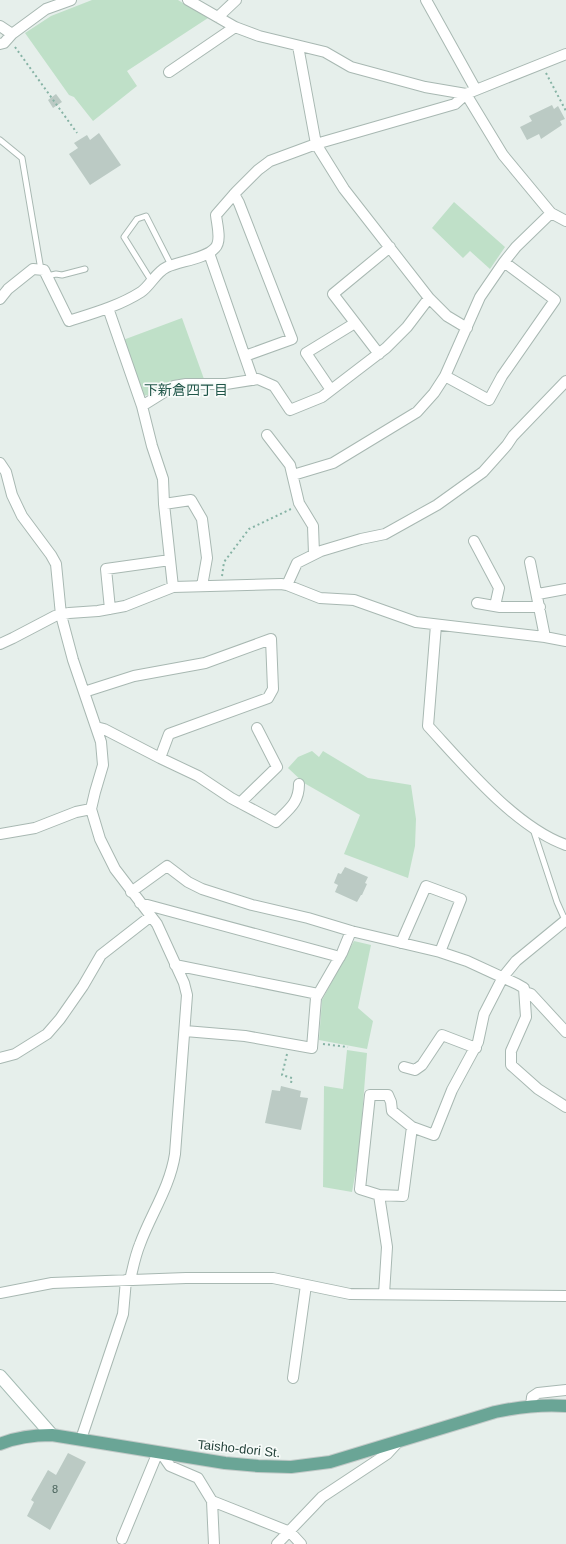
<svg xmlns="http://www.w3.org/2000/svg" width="566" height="1544" viewBox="0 0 566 1544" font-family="Arial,'Noto Sans JP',sans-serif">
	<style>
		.green { fill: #bfe0c8 }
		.building { fill: #bbcac4 }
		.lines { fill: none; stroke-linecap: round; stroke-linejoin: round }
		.lane-casing { stroke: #a8b8b2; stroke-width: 7 }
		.street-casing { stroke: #a8b8b2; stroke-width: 12 }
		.secondary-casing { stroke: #a4bbb3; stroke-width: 14 }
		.primary-casing { stroke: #c2cac8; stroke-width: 14 }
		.path { stroke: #86b3a5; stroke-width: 2; stroke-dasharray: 2 3; stroke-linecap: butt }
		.lane { stroke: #fff; stroke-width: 5 }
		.street { stroke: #fff; stroke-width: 10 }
		.secondary { stroke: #fff; stroke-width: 12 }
		.primary { stroke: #6aa596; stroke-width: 12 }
		.labels { text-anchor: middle; stroke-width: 3.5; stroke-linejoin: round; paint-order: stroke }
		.number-label { font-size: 11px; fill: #4a645c }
		.street-label { font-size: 13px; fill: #24423a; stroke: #f7fbf9 }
		.neighbourhood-label { font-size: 14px; fill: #1f5548; stroke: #f7fbf9 }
	</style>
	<rect width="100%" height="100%" fill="#e6efeb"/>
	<path class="green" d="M92 0H178L208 18 127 71 137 86 93 121 74 97 69 95 25 33 51 16Z
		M454 202 505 247 490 269 470 251 463 258 432 228Z
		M182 318 204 379C193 379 181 377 170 382 160 387 153 396 142 396L123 340Z
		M312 751 319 757 323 751 368 778 411 785 416 819 415 846 408 878 344 854 360 815 304 783 288 768 298 757Z
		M354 941 371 945 358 1008 373 1021 367 1049 319 1040 322 1000Z
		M347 1050 367 1053 359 1154 352 1192 323 1187 324 1086 343 1089Z"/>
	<path class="building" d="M56 94 62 102 53 108 48 100Z
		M552 105 554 109 558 106 565 119 560 121 562 125 541 139 539 134 527 140 520 127 532 121 529 116Z
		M99 133 121 165 90 185 69 154 78 148 74 143 87 135 90 140Z
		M345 867 368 877 365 883 367 884 362 895H361L357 902 335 892 338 885 334 883 338 873 341 874Z
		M281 1086 301 1091 300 1097 308 1098 301 1130 265 1123 272 1090 280 1091Z
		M68 1453 86 1462 50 1530 27 1516 34 1502 31 1500 48 1470 56 1475Z"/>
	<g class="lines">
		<defs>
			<path id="lane" d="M0 140 22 158 41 270
				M47 276 56 274 62 275 85 269
				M152 282 124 237 137 219 146 216 171 265
				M533 829 557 902 565 920"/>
			<path id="street" d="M188 0 235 27 259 36 325 52 351 67 425 87 466 94
				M426 0 476 90
				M218 17 236 0
				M0 26 12 34
				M0 44 4 43 12 34 46 9 71 0
				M298 46 316 144 344 189 429 298 447 316 467 328
				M169 72 235 27
				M466 94 503 155 551 213 566 221
				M234 194 239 203 292 339 245 356
				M209 253 253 380
				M0 299 8 289 33 269 44 270 69 321C94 313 119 306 141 292 150 286 156 272 167 267 180 261 205 259 215 248 222 241 217 225 216 215L236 192 258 170 270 161 316 144 455 104 466 94 566 54
				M108 308 142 406 152 446 163 479 164 504 173 587
				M379 354 333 294 390 247
				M445 376 489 400 502 376 555 300 504 262
				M331 390 306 353 355 323
				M142 406 174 386 186 384H226L258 379 274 386 290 410 322 397 386 348 407 327 429 298
				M267 435 290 465 299 503 313 526 314 554
				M0 463 6 472 12 495 22 516 51 555 56 564 61 615 73 660 101 742 103 765 95 792 91 809 100 839 115 869 157 924 184 983 187 995 175 1154C170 1187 151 1214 140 1244 135 1256 133 1268 130 1280
				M293 475 333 463 417 412 434 393 445 376 480 297 504 262 516 247 551 213
				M164 504 191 500 202 519 207 558 202 586
				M474 541 499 588 495 606
				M530 562 545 637
				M287 585 297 563 321 551 361 539 385 534 437 505 483 472 507 445 513 436 566 381
				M538 594 566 589
				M477 603 500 607H540
				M110 609 106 569 170 560
				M436 625 428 726C464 765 515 827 566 845
				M0 644 13 638 55 616 69 613 98 611 125 606 173 587 281 584 287 585 320 598 354 600 416 622 545 637 566 641
				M84 692 134 676 205 663 271 639 273 689 268 698 169 734 160 758
				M96 727 104 729 160 758 198 776 231 798 276 822C289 809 299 803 299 784
				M240 803 277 767 257 728
				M0 834 35 828 76 812 91 809
				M131 892 167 866 188 882 202 889 252 905 308 918 351 931 440 952 467 961 517 984 524 988 526 1017 511 1051V1065L538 1089 566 1107
				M140 903 340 957
				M401 943 426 886 461 899 440 952
				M175 965 318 994
				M525 992 531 994 566 1032
				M185 1031 245 1036 312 1048 316 998 342 953 351 931
				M0 1058 15 1054 47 1034 60 1019 83 986 101 955 151 916
				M404 1067 415 1070 422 1065 442 1035 476 1048
				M412 1127 403 1196 379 1195 360 1189 370 1095H388L391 1102 392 1111 412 1127 434 1135 452 1090 478 1042 484 1014 503 977 516 961 566 920
				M379 1195 387 1247 384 1294
				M0 1293 52 1283 186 1278H273L350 1294 566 1296
				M293 1378 306 1285
				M531 1406 532 1397 538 1393 566 1390
				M81 1439 123 1314 126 1280
				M161 1453 170 1466 198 1478 212 1501 214 1544
				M212 1501 290 1532 301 1544
				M122 1539 158 1452
				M277 1544 322 1497 387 1454 399 1441"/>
			<path id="secondary" d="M0 1376 52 1435"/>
			<path id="primary" d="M0 1444C17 1437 34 1435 52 1435L225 1463 258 1466 291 1467 330 1462 495 1412C519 1407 542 1404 566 1406"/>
		</defs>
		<use href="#lane" class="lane-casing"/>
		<use href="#street" class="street-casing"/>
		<use href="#secondary" class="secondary-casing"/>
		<use href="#primary" class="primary-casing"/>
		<path class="path" d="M15 47 77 133
			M546 73 566 111
			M222 576 224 562 249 529 291 509
			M323 1044 348 1047
			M287 1054 282 1075 292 1078 291 1083"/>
		<use href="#lane" class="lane"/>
		<use href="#street" class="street"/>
		<use href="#secondary" class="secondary"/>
		<use href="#primary" class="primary"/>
	</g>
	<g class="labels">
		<g class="number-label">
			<text x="55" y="1493">8</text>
		</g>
		<g class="street-label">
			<text transform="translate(239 1448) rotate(6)" y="5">Taisho-dori St.</text>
		</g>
		<g class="neighbourhood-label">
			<text x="186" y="395">下新倉四丁目</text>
		</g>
	</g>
</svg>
